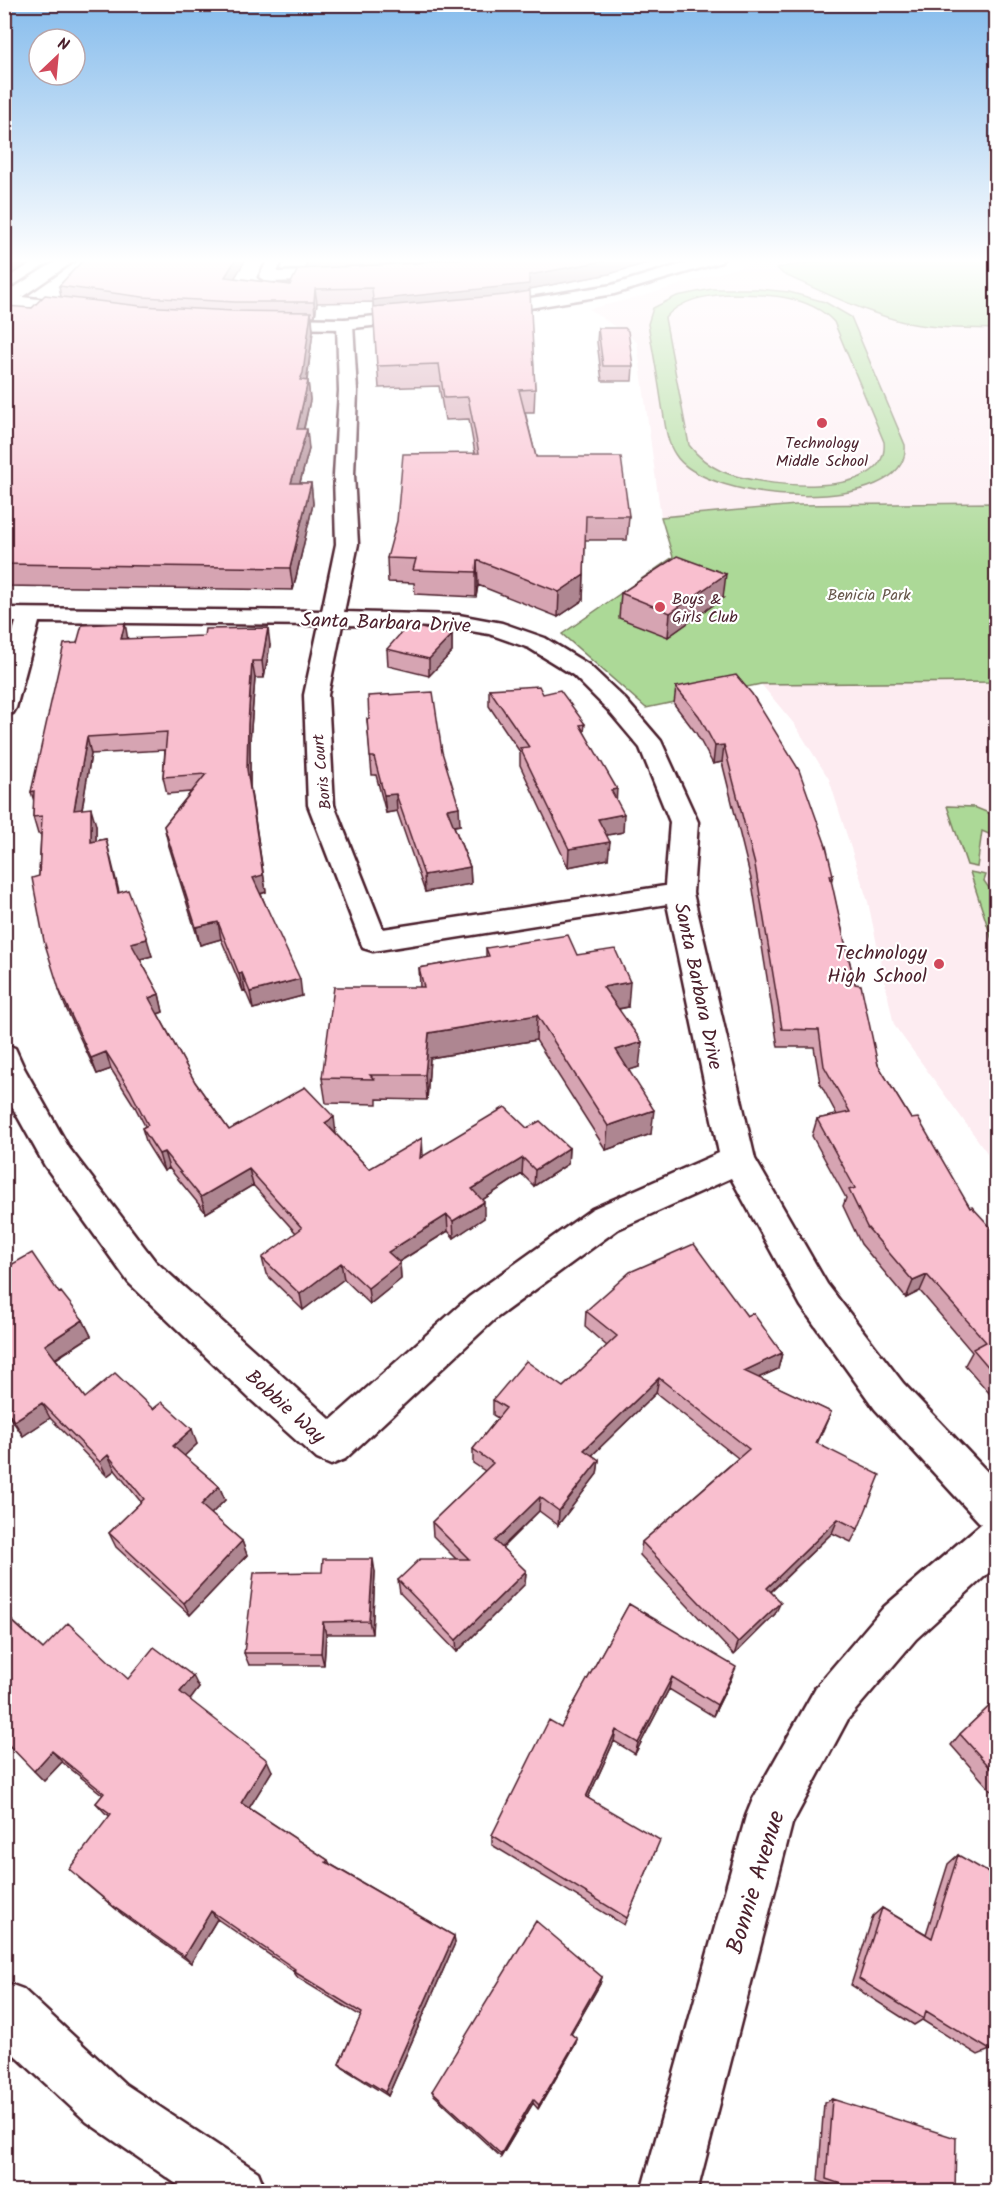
<svg xmlns="http://www.w3.org/2000/svg" width="1001" height="2196" viewBox="0 0 1001 2196" font-family="Kalam,sans-serif">
	<style>
		.built { fill: #fdecf1 }
		.green { fill: #acd997; stroke: #7b7c61; stroke-width: 1.5; fill-rule: evenodd }
		.lines { fill: none; stroke-linecap: round; stroke-linejoin: round }
		.minor-casing { stroke: #4a1f2b; stroke-width: 5 }
		.tertiary-casing { stroke: #4a1f2b; stroke-width: 5 }
		.minor { fill: #fff; fill-rule: evenodd }
		.tertiary { fill: #fff; fill-rule: evenodd }
		.wall { fill: #d6a4b2; stroke: #4a1f2b; stroke-width: 1.5 }
		.shaded-wall { fill: #ae8691; stroke: #4a1f2b; stroke-width: 1.5 }
		.building { fill: #f9bfcf; stroke: #4a1f2b; stroke-width: 1.5 }
		.poi-dot { fill: #d1495b; stroke: #fff; stroke-width: 2 }
		.labels { text-anchor: middle; stroke-width: 4.5; stroke-linejoin: round; paint-order: stroke }
		.far-poi-label { font-size: 16px; fill: #4a1f2b; stroke: #fff }
		.far-park-label { font-size: 16px; fill: #67574b; stroke: #fff }
		.far-street-label { font-size: 16px; fill: #4a1f2b; stroke: #fff }
		.street-label { font-size: 20px; fill: #4a1f2b; stroke: #fff }
		.poi-label { font-size: 20px; fill: #4a1f2b; stroke: #fff; text-anchor: end }
		.near-street-label { font-size: 24px; fill: #4a1f2b; stroke: #fff }
	</style>
	<rect width="100%" height="100%" fill="#fff"/>
	<filter id="ink" filterUnits="userSpaceOnUse"><feTurbulence type="fractalNoise" baseFrequency=".0167" numOctaves="2"/><feDisplacementMap in="SourceGraphic" scale="12" xChannelSelector="R" yChannelSelector="G"/><feConvolveMatrix kernelMatrix="1 2 1 2 8 2 1 2 1" color-interpolation-filters="sRGB"/></filter>
	<g filter="url(#ink)">
		<path class="built" d="M766 259H996V503L796 505 661 517 637 342 589 309 643 296Z
			M996 682V1165L894 1025 868 902 829 779 795 725 761 684Z"/>
		<path class="green" d="M834 259H996V329C965 328 930 329 900 321 859 310 821 291 783 274L777 268Z
			M712 289H758L789 292 825 302 851 317 905 445C911 517 705 505 675 454 666 441 665 421 662 406 658 378 653 351 648 324L653 308 677 296ZM728 294C763 294 809 294 834 322L884 442C890 503 755 486 721 471 708 465 698 457 689 445L665 318C681 299 705 296 728 294Z
			M996 503V682L761 684 646 708 562 634 673 557 661 517 796 505Z
			M947 806 974 807 996 816V837L982 831 977 867 967 865Z
			M970 872 986 875 984 881 996 898V952Z"/>
		<g class="lines">
			<defs>
				<path id="minor" d="M268 259H283L277 272 338 270 346 275 338 280 267 282 259 277Z
					M345 319 353 324 357 391 354 475 358 544 344 612 459 615 502 623 545 638 589 665 625 699 661 741 698 822 693 893 755 1159 827 1284 903 1383 996 1481V1566L916 1639 848 1719 792 1824 697 2192H641L746 1816 753 1799 816 1687 884 1607 981 1524 875 1409 801 1306 731 1178 618 1229 495 1319 345 1459 331 1465 317 1459 249 1398 129 1283 45 1166 4 1092V1044L15 1048 24 1068 69 1148 155 1261 331 1420 469 1297 592 1209 719 1153 667 904 373 951 363 948 308 805 304 695 319 625 39 622 16 708 13 713 4 715V663L16 622H4V608L322 611 336 544 334 475 339 391 337 324ZM342 625 414 626 459 629 489 634 529 648 573 675 607 709 640 748 670 822 665 886 383 929 334 805 328 695Z"/>
				<path id="tertiary" d="M59 259H77L22 297 80 304 86 306 88 309 86 312 80 314 4 306V294Z
					M699 259H723L721 262 614 294 487 315 479 310 487 305 612 285Z
					M418 312 426 317 424 320 345 329 269 328 261 323 269 318 345 319Z
					M4 1982 23 1989 125 2084 258 2172 266 2192H188L87 2122 4 2045Z"/>
			</defs>
			<use href="#minor" class="minor-casing"/>
			<use href="#tertiary" class="tertiary-casing"/>
			<use href="#minor" class="minor"/>
			<use href="#tertiary" class="tertiary"/>
		</g>
		<path class="wall" d="M84 259H246L234 278 290 285 306 268V259H660L609 274 529 289 535 389 534 412H525L536 457 629 516 627 540H585L583 600 558 617 478 585 476 597 415 594 414 583 388 582 387 558 475 453 469 419 445 420 439 386 379 388 373 302 317 303 315 316H312L313 331 307 381H308L310 400 304 429 309 449 300 483H311L313 504 293 590 4 586V308H32L61 297 59 286Z
			M598 328 633 366 632 381H602L597 342Z
			M621 593 723 598 668 637 619 618Z
			M452 635V652L429 676 388 666 387 649Z
			M128 639 270 645 264 678H255L250 740V786L266 892 261 894 302 996 253 1009 245 990 243 991 221 939 200 945 168 843 164 826 191 792 167 794 163 777 165 750 91 754 82 809 96 825V841L106 839 119 892 152 956 140 959 159 994 163 1012 158 1014 195 1082 229 1130 336 1134 369 1169 423 1157 527 1128 569 1148 568 1164 534 1186 522 1174 482 1200 484 1218 454 1238 448 1231 399 1262 400 1263 401 1279 370 1304 344 1279 303 1310 266 1274 262 1258 296 1233 253 1185 206 1213 169 1168 164 1171 147 1144 142 1128 145 1126 135 1107 111 1069 97 1074 65 1006 59 989 39 876 41 834H38L33 817 34 801 31 792 77 643Z
			M676 687 833 875 831 883 845 943 855 984 878 1065 911 1119 970 1208 996 1233V1401L965 1365 972 1352 920 1291 906 1298 861 1244 843 1206 846 1198 812 1136 817 1119 837 1115 820 1083 814 1047H778L752 883 722 762 713 764 696 733 674 704Z
			M489 689 543 694 585 724 584 732 616 800 623 832 606 835 608 859 568 867 520 765V752L489 706Z
			M367 719 460 825 454 826 470 867 471 884 425 892 397 811 386 813 376 775H372Z
			M486 948 577 955 628 1007 619 1009 639 1067 629 1070 651 1134 606 1150 536 1040 430 1058 427 1100 377 1099V1104L326 1103 322 1078 420 987 419 968 486 957Z
			M4 1254 11 1265 59 1293 83 1320 91 1336 56 1359 85 1398 153 1409 197 1444 184 1456 219 1486 225 1500 211 1514 242 1541 247 1555 190 1615 116 1547 109 1533 141 1502 115 1470 107 1476 50 1418 23 1436 4 1409Z
			M586 1311 747 1316 782 1353 778 1369 758 1378 831 1412 817 1444 858 1529 851 1542 832 1533 771 1592 775 1614 734 1655 640 1555 642 1542 738 1458 656 1393 592 1455 599 1460 597 1474 558 1525 539 1511 502 1548 526 1571 525 1584 457 1652 400 1593 398 1580 456 1559 433 1536 432 1522 485 1471 473 1463V1449L498 1418 493 1415V1400L563 1387 607 1346 585 1327Z
			M375 1572 372 1634H326L324 1665H249L244 1653Z
			M629 1604 731 1679 713 1716 669 1689 635 1754 614 1741 588 1798 656 1849 624 1925 492 1845V1835L561 1727Z
			M4 1606 9 1613 6 1615 43 1649 128 1679 199 1688 190 1700 272 1771 249 1808 328 1860 330 1864 454 1936 455 1943 388 2096 343 2068 339 2064 361 2016 298 1978 293 1971 217 1919 191 1963 123 1915 79 1878 110 1816 105 1813 96 1803 103 1795 62 1762 44 1781 4 1740Z
			M996 1700V1796L951 1745 960 1734Z
			M958 1855 990 2050 978 2055 922 2020 914 2025 851 1985 873 1916 882 1908 926 1934 948 1864Z
			M602 1977 600 1984 571 2034 577 2039 575 2045 538 2109 533 2103 501 2157 434 2095 432 2091Z
			M832 2099 955 2192H847V2191L818 2181 824 2103Z"/>
		<path class="shaded-wall" d="M11 259H37L4 279V263Z
			M236 259H246L227 291 225 277Z
			M386 259H451L387 266Z
			M614 259H660L609 274 529 289V298L374 314 373 300 529 275Z
			M315 289 317 303 315 316 314 302Z
			M311 312 313 331 305 392 300 380Z
			M308 381 310 400 299 449 297 429Z
			M307 429 309 449 294 504 291 483Z
			M311 483 313 504 293 590 290 568Z
			M477 560 478 585 476 597V572Z
			M726 574 723 598 668 637 670 613Z
			M584 575 583 600 558 617 559 592Z
			M125 623 128 640 121 639Z
			M268 628 270 645 264 678 262 661Z
			M452 635V652L429 676V659Z
			M252 661 255 678 250 740V786L266 892 256 895 253 878 247 769 248 724Z
			M87 737 91 754 79 827 74 810Z
			M724 745 722 762 713 764 715 746Z
			M617 789 616 806 611 790Z
			M396 794 397 811 386 813 384 795Z
			M459 807 460 825 448 827 447 809Z
			M91 808 96 825V859L91 842Z
			M624 814 623 832 597 837 598 819Z
			M610 842 608 859 568 867 569 849Z
			M470 867 471 884 425 892 424 875Z
			M218 922 221 939 200 945 196 927Z
			M147 939 152 956 136 960 131 943Z
			M242 973 245 990 243 991 239 974Z
			M300 979 302 996 253 1009 250 992Z
			M630 982 628 1007 601 1012 603 987Z
			M159 994 163 1012 154 1015 149 998Z
			M537 1015 536 1040 430 1058 427 1100 425 1075 429 1033Z
			M642 1042 639 1067 614 1075 616 1050Z
			M106 1052 111 1069 97 1074 91 1058Z
			M654 1110 651 1134 606 1150 608 1126Z
			M334 1117 336 1134 325 1123Z
			M422 1138 423 1155 422 1175 420 1158Z
			M569 1148 568 1164 534 1186 535 1170Z
			M164 1152 169 1168 164 1171 159 1154Z
			M523 1158 522 1174 473 1206 472 1189Z
			M249 1169 253 1185 206 1213 201 1197Z
			M484 1202V1218L454 1238 453 1221Z
			M447 1215 448 1231 389 1268 388 1252Z
			M341 1263 344 1279 303 1310 300 1294Z
			M400 1263 401 1279 370 1304 368 1288Z
			M927 1275 920 1291 906 1298 913 1281Z
			M83 1320 91 1336 53 1360 45 1345Z
			M782 1353 778 1369 740 1386 744 1371Z
			M659 1378 656 1393 583 1464 584 1450Z
			M42 1403 50 1418 23 1436 14 1421Z
			M192 1429 197 1444 179 1461 173 1446Z
			M108 1455 115 1470 107 1476 100 1462Z
			M599 1460 597 1474 558 1525 559 1511Z
			M219 1486 225 1500 206 1519 201 1505Z
			M540 1497 539 1511 495 1554V1541Z
			M838 1519 832 1533 762 1600 767 1588Z
			M242 1541 247 1555 190 1615 184 1603Z
			M373 1559 375 1572 372 1634 369 1621Z
			M526 1571 525 1584 457 1652 456 1640Z
			M781 1602 775 1614 734 1655 738 1643Z
			M4 1606 9 1613 4 1617Z
			M323 1622 326 1634 324 1665 321 1653Z
			M736 1667 731 1679 713 1716 717 1705Z
			M193 1676 199 1688 187 1704 180 1692Z
			M672 1677 669 1689 635 1754 638 1743Z
			M616 1730 614 1741 584 1807 586 1797Z
			M52 1751 62 1762 44 1781 34 1771Z
			M267 1760 272 1771 246 1813 241 1803Z
			M211 1911 217 1919 191 1963 184 1956Z
			M454 1936 455 1943 388 2096 385 2092Z
			M602 1977 600 1984 569 2038 570 2033Z
			M577 2039 575 2045 538 2109 539 2105Z
			M533 2099V2103L501 2157V2154Z"/>
		<path class="building" d="M4 259H11L4 263Z
			M84 259H236L225 277 290 285 298 269 417 263 446 259H614L529 275V284L373 300 372 288 315 289 314 302H235L143 297 59 286Z
			M530 291 535 389 519 390 536 457H621L629 516H586L584 575 559 592 477 560 476 572 413 570 416 559 387 558 397 521 403 454 479 453 468 397 444 398 439 364 377 366 373 307 506 295Z
			M45 295 141 306 234 311 311 312 303 373 300 380 308 381 297 429H307L291 483H311L290 568 4 564V308L6 306 32 308Z
			M598 328H625L628 331 633 366H603Z
			M677 556 726 574 670 613 621 593Z
			M125 623 121 639 204 636 205 629 268 628 262 661H252L248 724 247 769 263 875 253 878 300 979 250 992 242 973 239 974 218 922 196 927 164 826 206 774 163 777 167 732 87 737 74 810 91 808V842L106 839 118 893 128 890 147 939 131 943 159 994 149 998 195 1082 229 1130 305 1087 334 1117 325 1123 369 1169 422 1138 420 1158 505 1107 527 1128 540 1121 569 1148 535 1170 523 1158 472 1189 484 1202 453 1221 447 1215 388 1252 400 1263 368 1288 341 1263 300 1294 262 1258 302 1228 249 1169 201 1197 164 1152 159 1154 142 1128 148 1125 130 1090 106 1052 91 1058 59 989 44 941 32 878 39 876 42 816 33 817 34 791 31 792 64 644 77 643 82 625Z
			M408 625 452 635 429 659 387 649Z
			M736 675 752 694 799 770 826 846 833 875H830L845 943 855 984 861 985 878 1065 911 1119 918 1118 970 1208 972 1207 996 1233V1376L973 1349 986 1342 927 1275 913 1281 867 1227 849 1190 855 1188 817 1119 850 1112 824 1066 819 1030 782 1029 755 865 724 745 715 746 699 716 676 687Z
			M539 686 543 694 560 690 585 724 580 725 617 789 611 790 624 814 598 819 610 842 569 849 520 748 529 747 489 689Z
			M433 692 442 752 459 807 447 809 470 867 424 875 396 794 384 795 374 757H370L367 719H369L368 696Z
			M568 935 577 955 615 949 630 982 603 987 642 1042 616 1050 654 1110 608 1126 537 1015 429 1033 425 1075H370L374 1079 322 1078 334 987H424L419 968 489 956 486 948Z
			M694 1244 747 1316 753 1313 782 1353 744 1371 831 1412 816 1443 880 1475 858 1529 838 1519 767 1588 781 1602 738 1643 642 1542 749 1449 659 1378 584 1450 599 1460 559 1511 540 1497 495 1541 526 1571 456 1640 398 1580 420 1559H469L432 1522 493 1463 473 1449 506 1408 493 1400 526 1361 563 1387 617 1336 586 1311 630 1272Z
			M32 1253 59 1293 61 1292 83 1320 45 1345 85 1398 115 1373 153 1409 162 1402 192 1429 173 1446 219 1486 201 1505 242 1541 184 1603 109 1533 144 1499 108 1455 100 1462 42 1403 14 1421 4 1407V1254L11 1265Z
			M323 1559H373L369 1621 323 1622 321 1653H244L254 1573 322 1572Z
			M629 1604 736 1667 717 1705 672 1677 638 1743 616 1730 586 1797 660 1840 627 1918 492 1835 549 1720 561 1727Z
			M4 1614 43 1649 68 1623 128 1679 154 1647 193 1676 180 1692 267 1760 241 1803 328 1860 326 1862 454 1936 385 2092 339 2064 362 2013 293 1971 295 1969 211 1911 184 1956 114 1907 69 1869 111 1814 96 1803 104 1793 52 1751 34 1771 4 1740Z
			M996 1700V1774L960 1734Z
			M958 1855 996 1877V2025L990 2050 926 2011 924 2019 859 1979 882 1908 932 1938Z
			M536 1921 602 1977 570 2033 577 2039 539 2105 533 2099 501 2154 432 2091Z
			M832 2099 956 2138 955 2192H856V2189L826 2179Z"/>
	</g>
	<linearGradient id="sky" x2="0" y2="1"><stop stop-color="#86bcec"/><stop offset="0.46" stop-color="#fff"/><stop offset="1" stop-color="#fff" stop-opacity="0"/></linearGradient>
	<rect width="1001" height="567" fill="url(#sky)"/>
	<g class="poi-dot">
		<circle cx="822" cy="423" r="6"/>
		<circle cx="660" cy="607" r="6"/>
		<circle cx="939" cy="964" r="6"/>
	</g>
	<g class="labels">
		<g class="far-poi-label">
			<text x="822" y="448">Technology<tspan x="822" dy="18">Middle School</tspan></text>
			<text x="672" y="604" text-anchor="start">Boys &amp;<tspan x="672" dy="18">Girls Club</tspan></text>
		</g>
		<g class="far-park-label">
			<text x="869" y="600">Benicia Park</text>
		</g>
		<g class="far-street-label">
			<text transform="translate(321 772) rotate(-96)" y="6">Boris Court</text>
		</g>
		<g class="street-label">
			<text transform="translate(386 622) rotate(2)" y="7">Santa Barbara Drive</text>
			<text transform="translate(699 986) rotate(78)" y="7">Santa Barbara Drive</text>
			<text transform="translate(286 1406) rotate(42)" y="7">Bobbie Way</text>
		</g>
		<g class="poi-label">
			<text x="927" y="959">Technology<tspan x="927" dy="23">High School</tspan></text>
		</g>
		<g class="near-street-label">
			<text transform="translate(755 1882) rotate(-73)" y="8">Bonnie Avenue</text>
		</g>
	</g>
	<rect width="1001" height="2196" fill="none" stroke="#fff" stroke-width="24"/>
	<rect x="12" y="12" width="977" height="2172" fill="none" stroke="#4a1f2b" stroke-width="2" filter="url(#ink)"/>
	<g transform="translate(57 57) rotate(26)"><circle r="28" fill="#ffffff" stroke="#b7a5aa" stroke-width="1.5"/>
	<path d="M0-4.5L10 22L0 15L-10 22Z" fill="#d1495b"/>
	<text y="-9" font-size="16" font-weight="bold" text-anchor="middle" fill="#4a1f2b">N</text>
	</g>
</svg>
